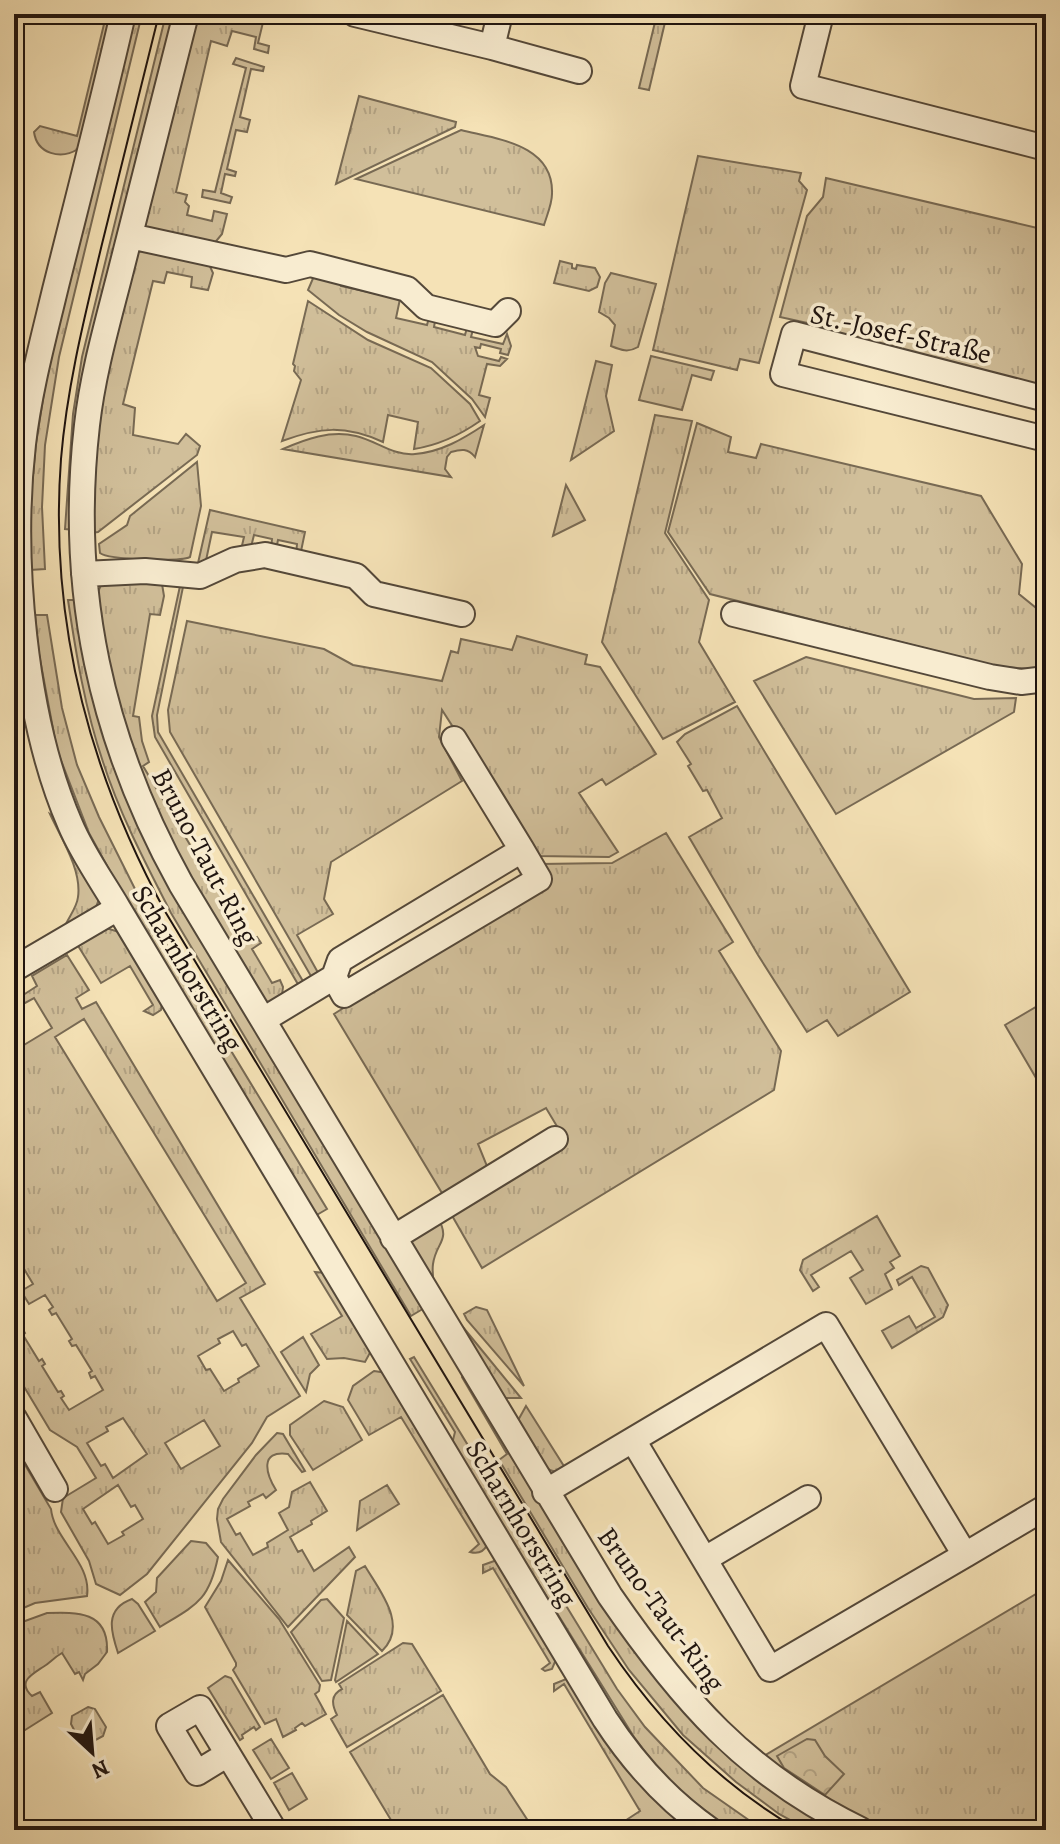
<svg xmlns="http://www.w3.org/2000/svg" width="1060" height="1844" viewBox="0 0 1060 1844" font-family="Alegreya,serif">
	<style>
		.grass { fill: url(#grass-tufts); stroke: #786a54; stroke-width: 2; fill-rule: evenodd }
		.forest { fill: url(#forest-crowns); stroke: #786a54; stroke-width: 2 }
		.garden { fill: #d1bf9a; stroke: #786a54; stroke-width: 2 }
		.lines { fill: none; stroke-linecap: round; stroke-linejoin: round }
		.minor-casing { stroke: #544839; stroke-width: 28 }
		.minor { stroke: #f8ecd0; stroke-width: 24 }
		.tram { stroke: #1f140f; stroke-width: 2 }
		.labels { text-anchor: middle; stroke-width: 7; stroke-linejoin: round; paint-order: stroke }
		.street-label { font-size: 28px; fill: #1f140f; stroke: #f8ecd0 }
	</style>
	<defs>
		<pattern id="grass-tufts" width="24" height="20" patternUnits="userSpaceOnUse" patternTransform="scale(2)"><rect width="24" height="20" fill="#d1bf9a"/><path d="M3 7l-1-3M5 7V3M7 7l1-3M15 17l-1-3M17 17v-4M19 17l1-3" fill="none" stroke="#b3a384"/></pattern>
		<pattern id="forest-crowns" width="20" height="18" patternUnits="userSpaceOnUse" patternTransform="scale(2)"><rect width="20" height="18" fill="#d1bf9a"/><path d="M2 6a3 3 0 1 1 6 0M12 15a3 3 0 1 1 6 0" fill="none" stroke="#b3a384"/></pattern>
	</defs>
	<rect width="100%" height="100%" fill="#f5e2b6"/>
	<filter id="stains"><feTurbulence type="fractalNoise" baseFrequency=".0025" numOctaves="4"/><feColorMatrix values="0 0 0 0 .2 0 0 0 0 .09 0 0 0 0 .02 0 0 0 .5 -.17"/></filter>
	<radialGradient id="worn" r=".72"><stop offset=".6" stop-color="#630" stop-opacity="0"/><stop offset="1" stop-color="#630" stop-opacity=".3"/></radialGradient>
	<path class="grass" d="M98 14H114L78 149C61 160 37 154 34 132L40 126 77 136 105 20 98 17Z
		M135 14H142L59 357 45 445 42 507 45 569 30 570V506L36 443 50 355Z
		M166 14H178L75 530 65 529 73 414 82 357Z
		M195 14H265L258 43 269 46 268 53 254 49 256 37 232 31 227 46 211 41 176 192 187 195 185 202 189 206 187 215 212 221 214 211 227 214 222 234 213 245 146 233 143 223Z
		M657 14H667L649 90 639 88Z
		M236 58 264 67 263 71 251 69 240 117 250 120 247 132 236 130 227 169 236 172 235 176 225 174 221 193 232 197 230 203 202 197 203 190 215 192 246 68 233 64Z
		M359 96 456 122 455 127 336 184Z
		M461 130C496 139 554 144 552 194 552 204 547 215 544 225L356 179Z
		M698 156 801 173 799 181 807 190 759 363 740 359 737 370 653 350Z
		M826 178 1046 230V386L833 335 821 326 780 317 807 216 823 197Z
		M145 245 208 262 213 273 208 290 191 287 192 277 167 272 164 283 153 281 123 404 135 408 133 435 178 444 186 434 200 446 197 455 98 532 91 533 90 450 134 250Z
		M560 261 572 264V268L576 269 577 265 595 268 600 277 597 287 589 291 554 283Z
		M611 273 656 284 638 347C628 353 621 350 611 346L615 325 609 318 599 312 605 283Z
		M314 276 342 278 341 286 400 299 396 318 427 325 430 314 436 316 434 327 465 335 468 324 474 326 471 337 503 344 507 334 511 346 508 355 500 353 501 349 481 344 480 348 475 347 478 356 499 361 501 357 507 359 500 366 487 364 479 395 490 398 485 417 472 399 432 362 367 332 339 315 308 290Z
		M308 301 368 340 431 368 470 404 480 421C460 435 440 445 414 449L418 422 388 415 383 442C345 425 320 427 282 441L301 380 294 371 295 366 293 364Z
		M651 356 714 371 711 380 692 375 682 410 639 400Z
		M596 361 612 365 606 396 614 431 571 460Z
		M655 415 692 421 665 533 709 600 699 642 735 702 663 739 602 642Z
		M697 423 731 437 728 452 756 458 761 444 981 496 1022 564 1019 594 1046 616V664L1034 669 999 667 710 594 668 532Z
		M484 425 475 457C468 448 461 449 451 452L447 457 445 469 451 477 283 449C306 439 330 430 356 436 377 441 393 456 415 454 441 452 463 439 484 425Z
		M197 462 201 506 190 557C180 562 109 560 100 553L99 544 127 525 130 516Z
		M566 485 585 520 553 536Z
		M210 510 305 532 300 556 296 555 297 544 278 540 276 550 271 549 272 539 254 535 250 551 240 554 244 537 212 532 204 570 196 572Z
		M107 579 162 584 164 596 160 615 150 614 133 716 139 717 142 741 149 762 143 766 248 942 257 937 261 943 252 949 272 983 280 980 283 987 282 995 268 1003 264 1002 177 861 115 712 97 594 102 583Z
		M180 586 183 587 157 715 158 732 304 983 299 986 155 737 152 716Z
		M68 600H78L131 807 153 857 426 1307 411 1316 171 913C146 864 120 815 103 762 85 709 76 654 68 600Z
		M35 615H47L62 708 77 765 99 817 145 909 327 1209 315 1216 149 942 89 833 57 750 39 654Z
		M187 621 324 649 353 665 442 681 451 651 458 653 461 639 512 650 517 636 587 655 585 664 600 667 656 754 606 785 602 779 579 793 618 852 609 857 536 856 442 710 439 737 462 781 331 862 324 899 333 914 297 935 321 978 315 983 170 732 168 710Z
		M806 657 974 699 1016 698 1014 712 836 814 754 681Z
		M737 706 910 992 838 1036 827 1020 807 1032 758 955 689 837 722 818 707 790 703 791 688 766 691 764 677 742 685 734Z
		M50 814 57 818 99 899 96 907 65 926C69 917 77 907 78 897 82 870 61 838 50 814Z
		M666 833 733 942 719 951 781 1051 774 1090 482 1268 450 1212 567 1143 546 1108 478 1144 489 1171 445 1198 334 1014 548 878 540 864 612 863Z
		M106 928 119 932 162 1002 161 1010 153 1015 144 1011 153 1005 130 966 101 983 77 944Z
		M67 955 89 990 76 998 82 1009 96 1002 265 1284 240 1298 300 1396 267 1417 252 1443 147 1574 120 1595 96 1584 89 1561 61 1512 63 1498 96 1478 77 1447 50 1430 14 1370V1320L19 1329 22 1328 25 1333 23 1335 39 1361 42 1359 45 1364 42 1366 58 1392 61 1391 64 1396 61 1398 69 1410 103 1390 95 1376 91 1378 89 1373 92 1371 76 1345 72 1346 69 1341 72 1339 56 1313 52 1315 49 1310 53 1307 45 1295 29 1304 21 1291 33 1284 14 1252V1051L52 1028 34 998 14 1009V1001L37 986 32 976ZM84 1019 246 1283 217 1301 55 1037ZM233 1331 242 1346 246 1344 259 1366 238 1379 239 1382 224 1391 210 1369 206 1370 198 1356 220 1343 218 1339ZM123 1418 147 1454 113 1478 105 1464 101 1466 87 1443 108 1431 106 1427ZM204 1420 220 1446 181 1469 165 1443ZM118 1485 131 1507 135 1505 143 1519 122 1532 124 1535 108 1544 95 1522 92 1524 83 1509Z
		M877 1216 900 1256 890 1262 894 1268 885 1274 892 1289 866 1304 850 1278 863 1270 851 1251 811 1275 819 1287 813 1291 800 1270 803 1260Z
		M438 1218C451 1241 436 1242 433 1264 432 1271 433 1278 434 1285L406 1243Z
		M921 1266 928 1268 948 1305 943 1317 892 1348 882 1331 909 1316 916 1328 935 1317 912 1277 899 1285 897 1280Z
		M315 1272 326 1273 372 1349 365 1362 344 1358 327 1359 311 1334 342 1316Z
		M476 1307 487 1310 524 1386 467 1320 464 1314Z
		M458 1321 521 1398H500Z
		M303 1337 319 1365 310 1374 306 1392 281 1352Z
		M414 1357 617 1689 645 1727 703 1788 763 1830 727 1828 666 1779 634 1737 452 1444 455 1432 410 1359Z
		M374 1371 387 1373 487 1545C483 1553 477 1554 470 1552L479 1544 401 1417 369 1435 348 1400 353 1386Z
		M466 1372 680 1702 848 1830H808L779 1814 736 1782 683 1735 629 1670 588 1608 499 1460 507 1454 462 1377Z
		M324 1401 343 1407 362 1440 313 1470 290 1435V1425Z
		M526 1406 567 1471C540 1479 528 1443 516 1424Z
		M277 1433 283 1434 305 1471 302 1472 288 1454C259 1450 266 1474 276 1490L266 1498 263 1494 248 1502 250 1506 227 1519 236 1535 240 1533 253 1555 268 1547 267 1543 288 1530 279 1513 289 1507 292 1492 310 1482 327 1511 311 1521 312 1524 290 1537 298 1552 302 1550 314 1571 349 1547 355 1557 288 1627 221 1542 217 1519 218 1509 223 1499 256 1455Z
		M14 1446 51 1509C54 1540 92 1563 87 1596L35 1603 14 1612Z
		M387 1485 399 1504 357 1530 360 1501Z
		M191 1541 206 1543 218 1557C209 1601 196 1605 160 1627L145 1602 156 1592 157 1578Z
		M228 1560 279 1619 320 1685 319 1691 315 1694 326 1714 305 1726 302 1723 295 1728 296 1730 283 1737 276 1719 265 1724 233 1670 236 1666V1663L205 1607 221 1581Z
		M497 1560 557 1657 552 1669 545 1671 542 1669 550 1663 493 1568 483 1573V1565Z
		M365 1566C379 1590 409 1625 382 1651L347 1615 356 1571Z
		M1046 1588V1830H885C842 1812 799 1786 764 1756Z
		M132 1599 138 1604 155 1631 118 1653C111 1632 104 1609 132 1599Z
		M327 1599 344 1618 331 1680 322 1681 291 1632 321 1600Z
		M47 1613C77 1612 109 1611 107 1652L98 1664 85 1674 83 1680 79 1672 75 1674 62 1653C53 1658 50 1663 43 1667 31 1675 17 1682 32 1696L40 1692 52 1713 14 1737V1625Z
		M347 1621 378 1654 336 1682 335 1680Z
		M403 1643 412 1644 441 1691 347 1747 331 1719 337 1715C332 1705 330 1695 342 1689L339 1684Z
		M225 1676 231 1678 260 1727 256 1730 254 1727 242 1735 243 1738 240 1740 208 1688Z
		M566 1679 573 1682 692 1830H611L640 1811 564 1684 554 1691V1684Z
		M443 1695 490 1774 506 1787 534 1830H397L350 1752Z
		M88 1707 95 1709 106 1727 103 1736 90 1743H81L71 1724 72 1716Z
		M271 1739 289 1768 271 1779 253 1750Z
		M292 1773 307 1799 289 1810 274 1783Z"/>
	<path class="forest" d="M807 1739 815 1740 825 1756 844 1774 825 1795 784 1768 777 1756Z"/>
	<path class="garden" d="M1046 1001V1095L1005 1025Z"/>
	<g class="lines">
		<defs>
			<path id="minor" d="M123 14C102 106 78 198 55 290 43 340 29 392 23 444 10 558 24 718 70 824 82 853 102 881 118 908L605 1719C633 1762 667 1800 710 1830
				M186 14C165 98 144 182 122 266 109 318 93 371 87 425 68 590 101 740 181 884L610 1596C681 1699 745 1774 861 1830
				M355 14 492 47 579 71
				M821 14 803 86 1046 148
				M492 47 500 14
				M130 236 286 270 310 264 407 289 426 307 495 324 508 311
				M1046 399 794 334 783 374 1046 439
				M84 574 145 571 200 576 235 560 265 555 356 576 374 594 462 614
				M734 614 990 677 1021 682 1046 679
				M14 969 118 908
				M334 977 344 995 539 879 522 850
				M263 1020 334 977 340 960 522 850 454 739
				M393 1238 555 1139
				M14 1418 55 1489
				M545 1492 826 1325 965 1555 770 1669 633 1440
				M965 1555 1046 1507
				M705 1559 808 1498
				M228 1754 197 1773 169 1726 200 1708 274 1830"/>
		</defs>
		<use href="#minor" class="minor-casing"/>
		<use href="#minor" class="minor"/>
		<path class="tram" d="M159 14C140 91 121 167 102 244 85 315 67 386 61 459 49 620 89 772 166 913L608 1646C658 1721 720 1785 799 1830"/>
	</g>
	<g class="labels">
		<g class="street-label">
			<text transform="translate(901 333) rotate(13)" y="10">St.-Josef-Straße</text>
			<text transform="translate(206 856) rotate(62)" y="10">Bruno-Taut-Ring</text>
			<text transform="translate(188 968) rotate(59)" y="10">Scharnhorstring</text>
			<text transform="translate(522 1523) rotate(59)" y="10">Scharnhorstring</text>
			<text transform="translate(662 1609) rotate(54)" y="10">Bruno-Taut-Ring</text>
		</g>
	</g>
	<rect width="1060" height="1844" fill="none" stroke="#f5e2b6" stroke-width="48"/>
	<rect x="16" y="16" width="1028" height="1812" fill="none" stroke="#1f140f" stroke-width="4"/>
	<rect x="24" y="24" width="1012" height="1796" fill="none" stroke="#1f140f" stroke-width="2"/>
	<g transform="translate(92 1752) rotate(154)" stroke="#f8ecd0" stroke-width="6" paint-order="stroke">
	<path d="M0-6L14 30L0 20L-14 30Z" fill="#1f140f"/>
	<text y="-12" font-size="22" font-weight="bold" text-anchor="middle" fill="#1f140f">N</text>
	</g>
	<rect width="100%" height="100%" filter="url(#stains)"/>
	<rect width="100%" height="100%" fill="url(#worn)"/>
</svg>
